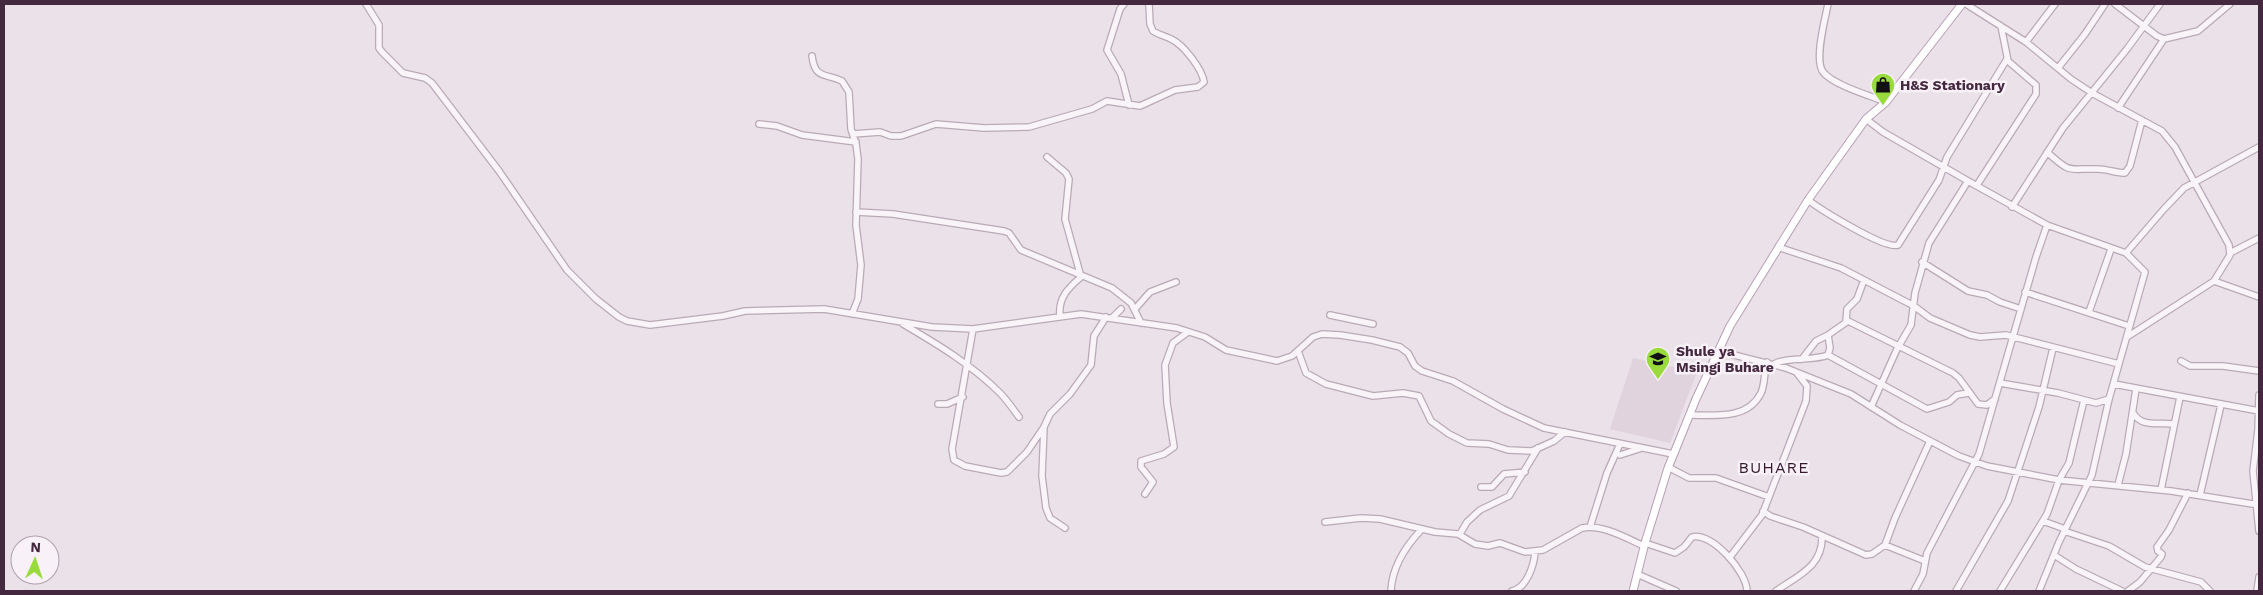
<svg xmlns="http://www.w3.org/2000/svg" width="2263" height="595" viewBox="0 0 2263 595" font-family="'Work Sans',sans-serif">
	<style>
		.built { fill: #e0d3de }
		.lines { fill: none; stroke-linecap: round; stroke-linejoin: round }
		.minor-casing { stroke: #b9aab6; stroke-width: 8 }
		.major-casing { stroke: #b89fb4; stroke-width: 9 }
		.minor { stroke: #f9f4f8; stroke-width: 5.5 }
		.major { stroke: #fff; stroke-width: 7 }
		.labels { text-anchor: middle; stroke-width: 5; stroke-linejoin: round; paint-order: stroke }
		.poi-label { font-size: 14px; font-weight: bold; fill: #44283f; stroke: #f8f1f7; text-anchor: start }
		.quarter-label { font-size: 16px; letter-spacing: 1px; fill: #351a2f; stroke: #f8f1f7 }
	</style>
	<rect width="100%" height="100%" fill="#ebe1e9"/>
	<path class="built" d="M1633 358 1697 372 1670 443 1610 429Z"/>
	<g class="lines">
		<defs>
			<path id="minor" d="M366 4 379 25V48L382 52 403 73 425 78 432 83 499 171 567 270 596 299 619 317 627 321 650 325 723 316 745 311 824 309 932 327 973 329 1081 314 1177 328 1205 337 1226 350 1277 361 1292 356 1313 337 1322 334 1340 335 1372 340 1400 347 1408 353 1415 366 1422 371 1453 381 1503 409 1544 428 1673 454
				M1124 4 1120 9 1107 50 1121 74 1129 105
				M1828 4C1825 19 1814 60 1823 72 1833 85 1871 96 1886 102
				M1966 4 2026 42 2071 79 2092 93 2162 131 2175 147 2229 245 2230 255 2214 281 2127 337
				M2115 4 2157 36 2164 39 2198 31 2230 4
				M2026 42 2055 4
				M812 56C815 80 826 73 842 81L849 92 851 129 856 144 858 159 856 225 861 265 858 299 852 314
				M2058 68 2085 34 2105 4
				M2118 108 2164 39
				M1866 119 1883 132 1968 181 2047 225 2126 253 2145 272 2109 399 2092 475 2059 542 2039 591
				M759 124 777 126 802 135 856 142
				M853 134 880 132 891 136H901L936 124 984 128 1029 127 1092 109 1107 101 1140 106 1175 90 1198 87 1204 82C1202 69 1184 45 1171 39 1165 36 1159 35 1153 31L1150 24 1149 4
				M2047 152C2072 175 2068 168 2098 169 2107 169 2116 173 2125 173L2130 166 2142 120
				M1047 157 1066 173 1069 179 1065 219 1081 277C1068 288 1058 298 1060 316
				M1977 185 2036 94V85L2008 61 2001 26
				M1808 200C1820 209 1885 250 1898 245L1939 180 1947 157 2007 59
				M2012 207 2063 128 2127 49 2160 4
				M856 212 893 214 1004 231 1009 233 1021 250 1112 288 1131 303 1141 323
				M1778 247 1841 268 1914 306 1930 318 1970 335 1980 337 2006 335 2119 364
				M2126 253 2164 209 2184 188 2259 147
				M2230 253 2259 238
				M1922 262 1968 291 1987 295 2000 302 2021 309
				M2214 281 2259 297
				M2025 292 2129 326
				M1135 309 1150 292 1176 282
				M2089 312 2111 249
				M1330 315 1373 324
				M1112 318 1121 309
				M1846 321 1847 309 1857 299 1864 280
				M903 324C937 344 972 365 1000 393 1007 400 1013 409 1019 417
				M973 329 952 449 954 460 965 466 1001 473 1007 472 1027 452 1044 427
				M1298 351 1306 373 1326 384 1373 396 1403 393 1419 396 1431 421 1449 434 1467 443 1489 444 1508 450 1532 451 1554 441 1565 432
				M1718 351 1786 368 1851 394 1900 425 1959 456 1987 466 2059 480 2171 491 2259 505
				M1828 355 1927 409 1949 402 1957 395 1968 393
				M1802 359 1816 341 1828 335
				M2181 361 2190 366H2223L2259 371
				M1774 364C1785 357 1814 361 1828 355L1830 348 1828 335 1848 321 1953 373 1959 378 1978 404 1987 405 1995 399
				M2000 383 2058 393 2096 403 2109 399
				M2114 384 2259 411
				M2259 395 2258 430 2253 471 2259 531
				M938 404H947L963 397
				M1871 407 1897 349 1911 325 1915 293 1929 243 1968 181
				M2133 413C2142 428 2159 422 2174 424
				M1690 415C1714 415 1748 420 1761 393 1765 385 1764 372 1767 362
				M1620 455 1639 449
				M1668 467 1689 478H1716L1769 497
				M2118 485 2126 454 2136 389
				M1481 487H1492L1504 474 1525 472
				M2161 490 2180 397
				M1145 494 1153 482 1141 467V461L1164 454 1174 447 1167 403 1165 365 1173 343 1188 332
				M2200 495 2221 405
				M1763 511 1770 516 1803 527 1866 555 1872 554 1885 545 1925 561
				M2043 521 2065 529
				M1325 522 1361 518 1380 519 1435 532 1458 534 1475 544 1488 546 1500 543 1525 552 1543 550 1582 528C1602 524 1626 538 1644 546
				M1590 527 1607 473 1620 444
				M1065 528 1050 518 1046 508 1042 476 1044 427 1050 414 1070 394 1091 365 1094 336 1106 317
				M2064 531 2109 546 2145 567 2201 582 2210 591
				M1460 534 1467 522 1480 510 1509 496 1538 448
				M1645 543 1675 553 1684 547 1692 537C1711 531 1747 572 1747 591
				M1885 545 1895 518 1930 441
				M2054 555 2076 569 2122 591
				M1730 557 1762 515 1806 401 1807 386 1797 373
				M1637 574 1676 591
				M1391 591C1392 567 1405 547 1421 530
				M1512 591C1527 588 1534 565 1535 552
				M1776 591C1797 576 1823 567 1822 536
				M1914 591 1923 574 1927 553 1979 454 2036 257 2047 225
				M1956 591 2008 501 2039 407 2053 348
				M2000 591 2047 514 2059 480 2069 463 2084 400
				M2128 591 2140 582 2161 557 2162 554 2158 551 2157 547 2169 530 2188 493
				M2257 591 2259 577"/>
			<path id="major" d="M1633 591 1645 543 1668 468 1696 399 1730 326 1808 200 1866 119 1886 102 1962 4"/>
		</defs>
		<use href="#minor" class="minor-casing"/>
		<use href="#major" class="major-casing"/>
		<use href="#minor" class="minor"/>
		<use href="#major" class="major"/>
	</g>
	<defs>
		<symbol id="shop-pin" viewBox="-11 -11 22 30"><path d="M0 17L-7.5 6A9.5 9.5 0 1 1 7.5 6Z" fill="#99da3c" stroke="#f8f1f7"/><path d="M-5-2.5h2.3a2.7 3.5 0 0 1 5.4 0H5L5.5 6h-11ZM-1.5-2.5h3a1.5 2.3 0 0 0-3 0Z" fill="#111"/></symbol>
		<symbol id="school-pin" viewBox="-11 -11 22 30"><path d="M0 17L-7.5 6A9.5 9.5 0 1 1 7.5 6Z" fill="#99da3c" stroke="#f8f1f7"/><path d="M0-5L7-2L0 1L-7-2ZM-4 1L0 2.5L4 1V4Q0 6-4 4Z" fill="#111"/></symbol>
	</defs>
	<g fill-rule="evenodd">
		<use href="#shop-pin" x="1869" y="71" width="28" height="38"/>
		<use href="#school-pin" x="1644" y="345" width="28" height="38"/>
	</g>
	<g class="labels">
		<g class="poi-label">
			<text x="1900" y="90">H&amp;S Stationary</text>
			<text x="1676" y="356">Shule ya<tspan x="1676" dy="16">Msingi Buhare</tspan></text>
		</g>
		<g class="quarter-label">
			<text x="1774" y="473">BUHARE</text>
		</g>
	</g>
	<rect width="2263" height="595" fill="none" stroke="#44283f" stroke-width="10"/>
	<g transform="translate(35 560) rotate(3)"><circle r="24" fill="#f8f1f7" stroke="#b0a1ad"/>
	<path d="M0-4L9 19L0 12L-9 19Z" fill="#99da3c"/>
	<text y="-8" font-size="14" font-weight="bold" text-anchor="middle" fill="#44283f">N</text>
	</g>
</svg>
